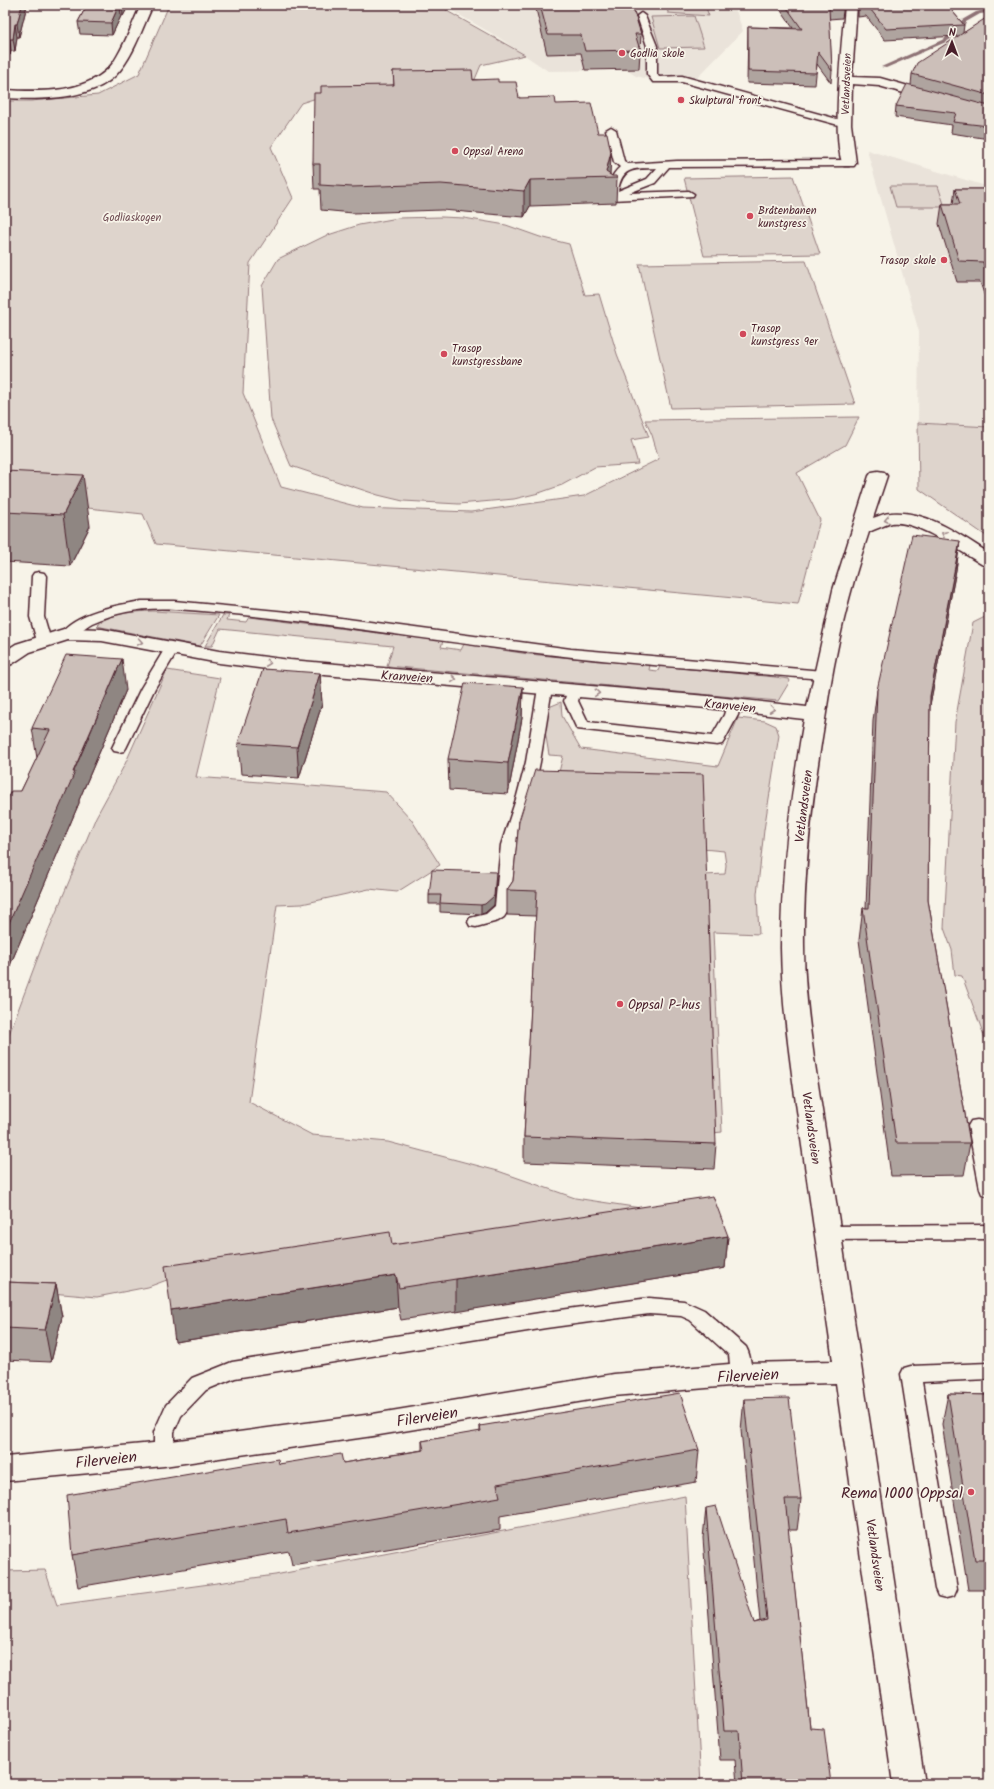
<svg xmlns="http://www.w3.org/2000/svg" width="994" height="1789" viewBox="0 0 994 1789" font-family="Kalam,sans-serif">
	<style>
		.built { fill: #eae3da }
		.green { fill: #ded4cc; stroke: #947a7c }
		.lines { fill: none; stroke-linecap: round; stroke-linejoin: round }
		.stream { fill: #8e7275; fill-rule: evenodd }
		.service-casing { stroke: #4a1f2b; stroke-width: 3 }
		.minor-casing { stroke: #4a1f2b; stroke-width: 3 }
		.service { fill: #f7f3e8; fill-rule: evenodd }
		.minor { fill: #f7f3e8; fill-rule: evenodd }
		.wall { fill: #afa49f; stroke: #4a1f2b }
		.shaded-wall { fill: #8f8682; stroke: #4a1f2b }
		.building { fill: #ccbfb9; stroke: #4a1f2b }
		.oneway { stroke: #a0898a }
		.poi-dot { fill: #d1495b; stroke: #f7f3e8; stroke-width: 1.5 }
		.labels { text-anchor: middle; stroke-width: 3.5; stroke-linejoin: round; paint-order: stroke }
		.far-poi-label { font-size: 11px; fill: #4a1f2b; stroke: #f7f3e8; text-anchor: start }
		.far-street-label { font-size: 11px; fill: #4a1f2b; stroke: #f7f3e8 }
		.far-park-label { font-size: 11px; fill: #6f4c53; stroke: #f7f3e8 }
		.street-label { font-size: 13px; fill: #4a1f2b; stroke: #f7f3e8 }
		.poi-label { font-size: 13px; fill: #4a1f2b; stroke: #f7f3e8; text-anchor: start }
		.near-street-label { font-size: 16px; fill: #4a1f2b; stroke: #f7f3e8 }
		.near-poi-label { font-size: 16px; fill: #4a1f2b; stroke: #f7f3e8; text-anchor: end }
	</style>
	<rect width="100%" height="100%" fill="#f7f3e8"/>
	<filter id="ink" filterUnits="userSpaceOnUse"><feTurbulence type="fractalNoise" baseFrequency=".025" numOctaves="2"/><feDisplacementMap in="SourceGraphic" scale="8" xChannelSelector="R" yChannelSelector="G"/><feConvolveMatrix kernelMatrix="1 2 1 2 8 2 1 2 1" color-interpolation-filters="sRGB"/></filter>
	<g filter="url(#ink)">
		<path class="built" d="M447 5H734L743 31 695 80H653L636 76 626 70 548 71 498 37 449 9Z
			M867 150 989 187V427L918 423 919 332Z"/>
		<path class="green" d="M169 5H445L447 11 525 55 481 65 473 84 332 93 301 103 271 147 293 198 250 263 243 393 281 487 363 508 471 512 584 496 659 459 652 435 645 420 859 417 845 445 797 473 820 520 798 604 156 544 143 514 5 499V101H31L98 95 139 74Z
			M705 5 709 16 668 13 667 6Z
			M694 16 704 47 660 48 651 17Z
			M793 176 820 254 704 256 684 178Z
			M890 186H938L945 207H896Z
			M441 217 464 218 506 225 540 237 569 244 585 295 599 294 617 354 649 437 631 440 638 464 595 467 562 485 539 493 514 499 459 504 403 501 378 495 291 466 271 419 262 286 278 259 325 236 359 225 398 218Z
			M806 261 855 404 671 408 639 264Z
			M918 423 989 427V538L919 489Z
			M153 611 219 615 200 646 96 626C110 612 134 612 153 611Z
			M223 615H229L227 620 246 622 249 617 443 641 441 647 461 650 464 644 528 654 650 665 649 670 658 671 660 666 775 677 789 679 790 681 778 701 387 666 393 646 220 629 212 646H205Z
			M989 615V1049L962 976 955 975 952 950 944 928 955 722 973 623Z
			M167 670 220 678 196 777 386 792 411 819 440 865 397 892 369 889 302 904 277 905 249 1102 312 1135 388 1142 498 1171 575 1198 647 1209 605 1220 354 1249 191 1271 148 1287 97 1297 5 1289V1045L44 941 96 817 125 764Z
			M561 702 562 716 581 749 718 766 738 718 765 721 776 726 779 735 764 830 757 894 759 934 713 932 722 1132 713 1133 704 875 725 874 726 865 724 851 703 849 559 772 563 756 549 755 544 725 549 707Z
			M685 1496 701 1784H5V1571L45 1570 57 1605 275 1575Z"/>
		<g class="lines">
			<path class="stream" d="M989 9V13L980 14 966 22 961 32 946 42 886 68 881 67 942 40 957 30 962 20 976 12Z"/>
			<defs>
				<path id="service" d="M641 13 645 16 657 46V74L659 77 682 76 848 122 850 124 845 127 842 126 682 82H653L647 74V46L637 16Z
					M611 127 616 130 624 161 628 164 677 161 849 160 854 163 849 166 669 167 655 183 629 193 689 191 694 194 693 196 612 200 607 197C609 184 610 176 620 167L614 162 606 130ZM657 168 647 179 618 191C622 165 636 169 657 168Z
					M39 572 44 573 46 576 44 617 51 641 49 644H39L37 641 30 617 32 576 34 573Z
					M142 601H174L318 615 571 649 823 671 828 672 830 675 828 678 823 679C739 672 655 666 572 657 439 643 308 618 175 609 147 607 119 611 92 623 82 628 74 640 62 637L60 634C75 612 118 605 142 601Z
					M172 644 177 645 179 648 155 688 126 748 124 751 119 752 114 751 112 748 141 688 167 645Z
					M545 684 550 685 552 688 540 762 533 796 517 845 511 906 504 917 498 921 476 927 470 926 468 922 470 918 486 914 495 906 501 845 517 796 526 762 538 688 540 685Z
					M574 687 579 688 581 691 578 701 588 722 712 736 724 715 728 702 733 701 738 702 740 705 738 715 724 741 722 744 717 745 577 729 564 701 569 688Z
					M977 1120 983 1121C994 1139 989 1175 989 1196L982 1194 980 1189 968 1126 971 1121Z
					M989 1225V1239L826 1240 819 1238 817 1233 819 1228 826 1226Z
					M649 1298 684 1301 704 1310 746 1347C751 1356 753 1371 748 1380L741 1382 734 1380 731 1374 729 1355 690 1320 681 1316 649 1314 546 1328 235 1378 206 1390 181 1416 174 1432V1454L171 1460 164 1463 157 1460 154 1454V1432L166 1405 192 1378 232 1362 546 1312Z
					M989 1363V1379L922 1382 957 1589 954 1596 946 1598 938 1596 935 1589 901 1374 904 1368 911 1366Z"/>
				<path id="minor" d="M141 5H153C142 28 134 56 116 75 92 100 37 100 5 98V90C40 92 90 94 113 63 125 45 132 24 141 5Z
					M845 5H857L852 77 880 78 989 109V117L879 86 852 84 851 124 856 163 854 166H844C830 145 843 34 845 5Z
					M878 471 884 472 887 476 873 518C879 516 885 513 891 513 927 510 960 535 989 553V566L983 565C961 552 917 520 892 523 884 525 876 529 869 532 849 591 835 652 826 713 813 790 803 869 804 947 804 984 809 1022 814 1058L925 1784H893L836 1383 741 1385 614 1396 373 1436 164 1466 5 1481V1457L164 1442 373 1414 614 1374 741 1363 833 1361C822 1289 813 1217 802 1146 793 1080 782 1014 781 948 781 871 791 794 804 719L707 708 290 672 219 663 102 641 68 640 30 652 12 664 5 666V651L16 644 67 628 102 629 219 651 290 660 707 696 807 707 833 590 869 476 872 472Z"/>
			</defs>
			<use href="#service" class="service-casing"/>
			<use href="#minor" class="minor-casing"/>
			<use href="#service" class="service"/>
			<use href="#minor" class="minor"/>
		</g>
		<path class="wall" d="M5 5H27L19 37H17L15 51H11L10 55H5Z
			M87 5H129L123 16H121L112 35 80 34 78 22Z
			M535 5H632L641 34 639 69 585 70 581 53 547 54Z
			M777 5H844L842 18 829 19 832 71 831 83 817 64 815 85 747 83 748 27 793 28Z
			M858 5H947L964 25 963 33 989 18V139L951 133 952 125 895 117 896 106 911 85 912 74 958 36 885 40 866 16 858 17Z
			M393 71 498 82 519 98 556 104 598 133 610 175 617 178 616 203 530 206 524 217 442 210 353 213 321 210 320 189H314L313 164 321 93 394 85Z
			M955 189H989V309L980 282H957L939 224 942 204H953Z
			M5 471 90 526 70 566 5 562Z
			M960 541 956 570 930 704 928 900 970 1143 964 1175 891 1176 859 940 863 908H866L873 721 877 690Z
			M320 673 322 704 299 778 241 774 238 743Z
			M523 687 522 718 508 794 449 790 448 759Z
			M126 690 79 800V803L5 977V803L21 791 37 758 32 728Z
			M519 821 716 1144 714 1169 524 1162V1137L536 916 507 915V890L513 881Z
			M496 881 494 905 485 913 481 914 440 912V904H429V895Z
			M728 1236 725 1268 401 1320 398 1307 175 1342 392 1245Z
			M5 1282 56 1284 62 1317 51 1362 5 1360Z
			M948 1394 989 1395V1590H968L942 1424Z
			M744 1399 801 1499 797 1530H788L810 1728 831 1784H737L735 1760H720L703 1538 706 1508 754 1623 760 1621 741 1430Z
			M480 1426 699 1450 696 1482 500 1516V1530L292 1565 289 1551 78 1587 72 1555 279 1464 343 1463 422 1450V1441L480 1432Z"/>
		<path class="shaded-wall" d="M22 5H27L19 37 17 24Z
			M119 5H120L121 16 112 35 111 23Z
			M122 5H129L123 16Z
			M15 24 17 37 15 51 13 39Z
			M10 39 11 51 10 55 9 42Z
			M611 152 610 177 606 172Z
			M530 180V206L524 217V191Z
			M83 475 90 526 70 566 63 515Z
			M960 541 956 570 926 726 930 696Z
			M122 659 126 690 79 800V803L5 977V932Z
			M320 673 322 704 299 778 297 747Z
			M523 687 522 718 508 794V763Z
			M496 872V881L494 905 485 913 481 914V905Z
			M728 1236 725 1268 456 1312V1279Z
			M396 1275 398 1307 175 1342 171 1310Z
			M56 1284 62 1317 51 1362 45 1330Z"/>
		<path class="building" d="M5 5H22L17 24H15L13 39H10L9 42 5 43Z
			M87 5H119L111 23 78 22Z
			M540 5H632L641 34H635L640 50 585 51 581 35H548Z
			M785 5H844V7H829L832 71 818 52 816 73 748 71V27L802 29Z
			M859 5H947L964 25 886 29 867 5 859 6Z
			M986 18H989V95L912 74 917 63Z
			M472 70 473 80 498 79V82H516L519 98 555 97 556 104 591 103 598 133H607L611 152 606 172 612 176H616L617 178 530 180 524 191 441 184 352 187 320 185V164H313L314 93H321V86L394 85 393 71Z
			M907 84 989 106V126L953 122 956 113 896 106Z
			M955 189H989V279L983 262 959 261 942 204H960Z
			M5 471 83 475 63 515 5 512Z
			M912 535 960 541 930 696 928 900 970 1143H896L863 908H869L877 690Z
			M66 655 122 659 73 772H75L5 932V803L11 791H21L50 730 32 728Z
			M263 669 320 673 297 747 238 743Z
			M465 683 523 687 508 763 448 759Z
			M535 770 703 774 716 1144 524 1137 537 891 507 890 513 881 519 821Z
			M432 870 496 872 494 896 485 904 481 905 440 903 441 895H429Z
			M713 1196 728 1236 399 1288 396 1275 171 1310 165 1266 390 1232 392 1245Z
			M5 1282 56 1284 45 1330 5 1328Z
			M680 1393 699 1450 497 1484 500 1497 288 1533 286 1519 72 1555 67 1495 278 1459 279 1464 341 1454 343 1463 424 1450 422 1441 481 1431 480 1426Z
			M948 1394 989 1395V1560H975Z
			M789 1398 801 1499H785L810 1728 824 1729 831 1784H743L739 1731H724L706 1508 716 1506 754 1623 767 1620 744 1399Z"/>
		<defs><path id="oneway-chevron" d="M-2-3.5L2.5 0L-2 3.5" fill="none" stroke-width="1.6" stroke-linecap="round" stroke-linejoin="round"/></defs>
		<g class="oneway">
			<use href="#oneway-chevron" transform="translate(887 520) rotate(168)"/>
			<use href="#oneway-chevron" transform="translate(944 534) rotate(-153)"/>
			<use href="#oneway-chevron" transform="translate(140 642) rotate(10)"/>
			<use href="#oneway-chevron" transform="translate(268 663) rotate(8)"/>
			<use href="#oneway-chevron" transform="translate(454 679) rotate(5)"/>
			<use href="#oneway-chevron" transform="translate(597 693) rotate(5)"/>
			<use href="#oneway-chevron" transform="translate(772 709) rotate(7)"/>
		</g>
	</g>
	<g class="poi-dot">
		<circle cx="622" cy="53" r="4"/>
		<circle cx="681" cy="100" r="4"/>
		<circle cx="455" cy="151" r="4"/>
		<circle cx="750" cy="216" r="4"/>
		<circle cx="944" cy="260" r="4"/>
		<circle cx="743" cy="334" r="4"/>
		<circle cx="444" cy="354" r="4"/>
		<circle cx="620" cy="1004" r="4"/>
		<circle cx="971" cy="1492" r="4"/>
	</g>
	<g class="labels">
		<g class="far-poi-label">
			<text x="630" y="57">Godlia skole</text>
			<text x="689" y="104">Skulptural front</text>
			<text x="463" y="155">Oppsal Arena</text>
			<text x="758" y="214">Bråtenbanen<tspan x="758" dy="13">kunstgress</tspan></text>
			<text x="936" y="264" text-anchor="end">Trasop skole</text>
			<text x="751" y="332">Trasop<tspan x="751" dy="13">kunstgress 9er</tspan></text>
			<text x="452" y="352">Trasop<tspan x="452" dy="13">kunstgressbane</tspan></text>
		</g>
		<g class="far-street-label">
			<text transform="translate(846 84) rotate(-88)" y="4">Vetlandsveien</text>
		</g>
		<g class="far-park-label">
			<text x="132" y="221">Godliaskogen</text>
		</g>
		<g class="street-label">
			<text transform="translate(407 676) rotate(4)" y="5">Kranveien</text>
			<text transform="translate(730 705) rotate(6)" y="5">Kranveien</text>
			<text transform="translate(803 806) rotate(-83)" y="5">Vetlandsveien</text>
			<text transform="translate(812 1128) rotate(82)" y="5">Vetlandsveien</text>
			<text transform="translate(876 1555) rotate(82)" y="5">Vetlandsveien</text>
		</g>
		<g class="poi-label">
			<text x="628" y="1009">Oppsal P-hus</text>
		</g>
		<g class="near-street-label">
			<text transform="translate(748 1375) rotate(-3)" y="6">Filerveien</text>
			<text transform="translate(427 1416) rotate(-9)" y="6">Filerveien</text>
			<text transform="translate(106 1459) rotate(-6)" y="6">Filerveien</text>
		</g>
		<g class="near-poi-label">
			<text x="963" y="1498">Rema 1000 Oppsal</text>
		</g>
	</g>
	<rect width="994" height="1789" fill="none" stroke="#f7f3e8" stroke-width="20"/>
	<rect x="10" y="10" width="974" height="1769" fill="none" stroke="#4a1f2b" stroke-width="1.5" filter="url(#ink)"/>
	<g transform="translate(952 42) rotate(1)" stroke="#f7f3e8" stroke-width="3" paint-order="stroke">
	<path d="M0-3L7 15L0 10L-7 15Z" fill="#4a1f2b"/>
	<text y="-6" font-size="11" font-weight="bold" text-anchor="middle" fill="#4a1f2b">N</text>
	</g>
</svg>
